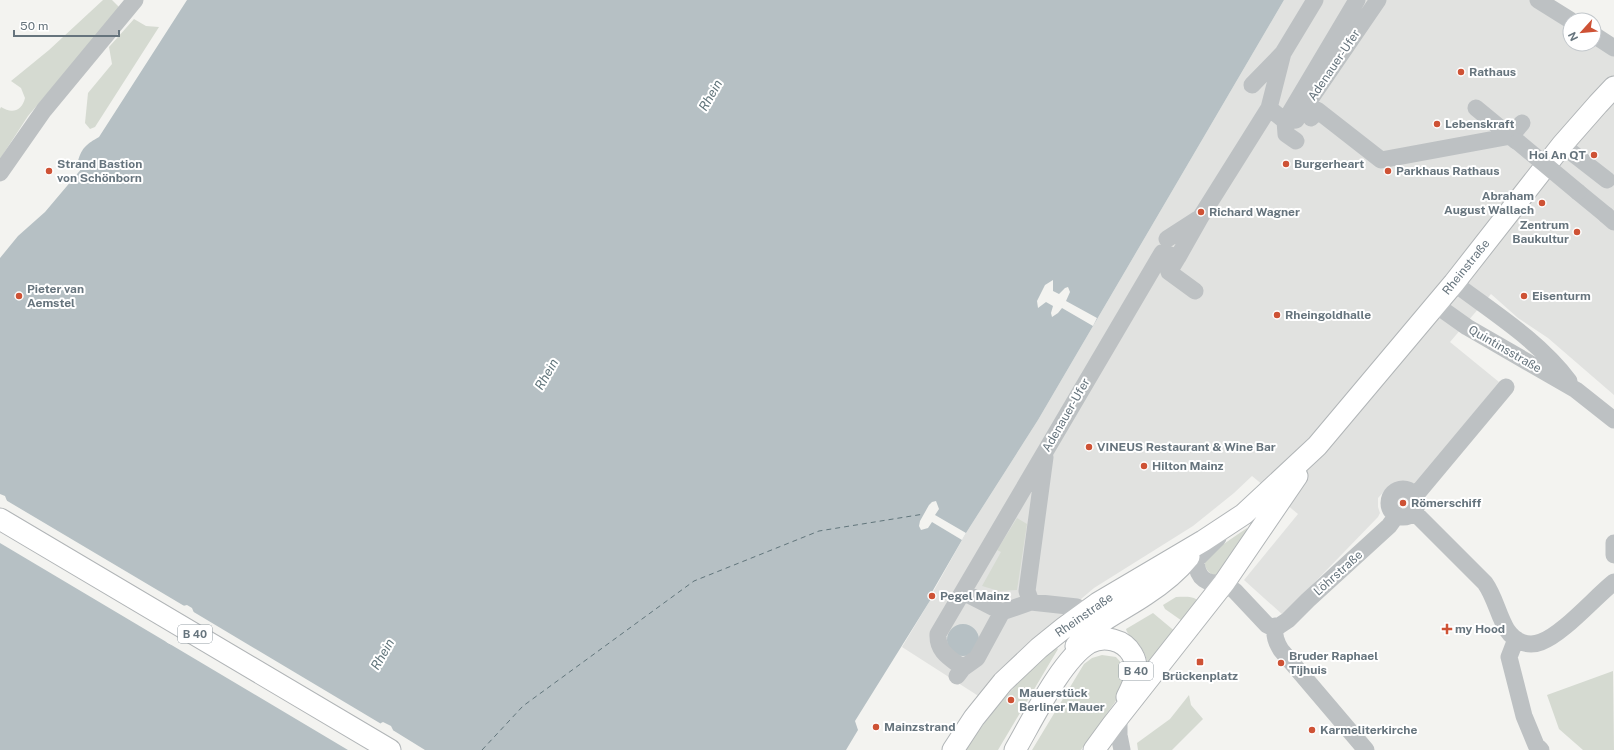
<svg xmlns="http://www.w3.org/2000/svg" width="1614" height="750" viewBox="0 0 1614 750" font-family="'Public Sans',sans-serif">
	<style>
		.built { fill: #e1e2e0 }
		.green { fill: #d5dad1 }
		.water { fill: #b6c0c4; fill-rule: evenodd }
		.pier { fill: #f3f3f0 }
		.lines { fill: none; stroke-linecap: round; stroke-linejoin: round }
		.ferry { stroke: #61757b; stroke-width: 1; stroke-dasharray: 5 4; stroke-linecap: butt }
		.major-casing { stroke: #b1b5b7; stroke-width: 23 }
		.minor { stroke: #bdc1c3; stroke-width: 17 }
		.major { stroke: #fff; stroke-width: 21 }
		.minor-bridge { stroke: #bdc1c3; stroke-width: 17 }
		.poi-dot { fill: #ce5235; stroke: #fff; stroke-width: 1.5 }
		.labels { text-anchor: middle; stroke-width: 4; stroke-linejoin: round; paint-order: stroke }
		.shield { fill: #fff; stroke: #949ea4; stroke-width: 1 }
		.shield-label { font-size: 11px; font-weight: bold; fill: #66747d }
		.street-label { font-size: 12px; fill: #66747d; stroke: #fff }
		.poi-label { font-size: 12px; font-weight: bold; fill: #66747d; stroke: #fff; text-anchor: start }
		.water-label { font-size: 13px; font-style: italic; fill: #61757b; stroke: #fff }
	</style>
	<rect width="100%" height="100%" fill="#f3f3f0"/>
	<path class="built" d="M1284 0H1539L1570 20V44H1594L1614 48V395L1548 338 1518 318 1491 294 1450 342 1499 382 1416 484 1403 481 1395 483 1388 487 1378 498V507L1380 513 1378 517 1283 615 1244 580 1298 514 1252 476 1234 493 1193 526 1094 588 1081 599 1015 656 997 674 980 697 902 647 931 599 928 597 931 591 933 592 966 533 1038 420Z"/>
	<path class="green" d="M103 0H112L120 8 28 116 0 159V109L1 107C12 114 22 111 25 98L21 88 11 81 49 50Z
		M134 19 146 26 159 27 95 127 90 129 85 123 88 93 112 64 109 47Z
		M1017 518 1027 524 1017 590 999 591 982 586 1001 552 997 550Z
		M1247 528V532C1234 546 1231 552 1227 570L1216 576C1208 573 1206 570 1204 561L1212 552Z
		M1176 597C1187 597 1194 595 1202 604L1185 623 1165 609 1163 605Z
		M1153 613 1177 633 1150 670C1148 662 1145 653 1140 646 1136 641 1127 635 1126 629Z
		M1055 646 1058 649 998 750H966C992 709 1020 679 1055 646Z
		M1102 655 1116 657 1124 666 1128 675 1125 688 1081 750H1032L1084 664 1092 658Z
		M1613 671 1614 750H1583L1559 729 1547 695Z
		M1189 695 1191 705 1203 719 1172 750H1138L1137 743 1170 719Z"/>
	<path class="water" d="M187 0H1284L1038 420 966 533 932 592 931 591 928 597 931 599 855 721 858 730 846 750H381L393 730 391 726 383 722 381 723 365 750H0V513L7 501 5 496 0 494V258L18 236 45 212 83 167 78 161C82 147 87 144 99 137ZM187 605 192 608 194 613 173 645C168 644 165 642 164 637L183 606Z
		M947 640a16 16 0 1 1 32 0a16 16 0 1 1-32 0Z"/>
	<path class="pier" d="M1053 280V291L1059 294 1065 288 1068 287 1070 292 1066 301 1097 318 1093 326 1062 308 1058 313 1052 317 1051 313 1053 306 1046 302 1038 308 1037 301 1045 285Z
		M4 499 186 607 184 608 166 637 169 642H174L192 612V611L383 725 368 750H348L0 543V509L5 501Z
		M936 501 939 509 935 515 966 533 962 540 932 522 928 528 921 530 919 526 920 521 929 505 932 502Z
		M391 729 425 750H379Z"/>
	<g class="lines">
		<path class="ferry" d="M482 750 523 706 694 581 819 531 924 514"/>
		<defs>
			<path id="major" d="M0 519 390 750
				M1076 646C1093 622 1122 611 1145 595 1162 584 1177 572 1189 557
				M953 750 974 718 1003 682 1039 648 1065 627 1098 603 1203 541 1244 514 1317 446 1454 283 1562 145 1598 104 1614 87
				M1015 750C1032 721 1061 660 1089 643 1096 639 1105 638 1113 640 1121 642 1128 647 1132 654 1141 669 1134 683 1127 697
				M1094 750 1113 724 1224 583 1297 476"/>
		</defs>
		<use href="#major" class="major-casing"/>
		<path class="minor" d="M1538 0 1570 20
			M1594 35 1614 48
			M1252 85 1283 53 1315 0
			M1269 108 1285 121 1296 120 1378 0
			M1476 108 1516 141
			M1311 118 1317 110 1381 160 1511 136 1522 123
			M1296 141 1286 134 1285 121 1357 0
			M1562 145 1607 180
			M0 173 44 110 135 0
			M1578 192 1606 215
			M1167 239 1198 219
			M1178 257 1169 272 1195 291
			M1454 283C1494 313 1539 341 1569 381
			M1436 305 1467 327 1576 390 1614 420
			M1389 503a14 14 0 1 1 28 0a14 14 0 1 1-28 0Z
			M1415 496 1506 387
			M1414 512 1485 583C1495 597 1498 615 1507 630 1515 642 1528 647 1541 642 1563 634 1594 598 1614 582
			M1218 538 1196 560C1197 580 1207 584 1224 583L1235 591 1267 625 1271 627 1279 626 1288 620 1308 600 1389 526 1397 515
			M1614 543V555
			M963 592 1002 612 1031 602 1077 607
			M1031 602 1027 591 1045 457
			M1275 626C1274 636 1276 642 1281 650L1366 750
			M1516 639 1509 657 1524 716 1536 745 1541 750
			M963 668 977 658 1002 612
			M957 676 963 668C950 658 937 652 938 634L1162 253 1178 257 1200 218 1269 108 1283 53
			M1119 717V735L1122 750"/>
		<use href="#major" class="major"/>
		<path class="minor-bridge" d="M1518 142 1578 192
			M1606 215 1614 222"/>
	</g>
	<g class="poi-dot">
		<circle cx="1461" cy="72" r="4"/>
		<circle cx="1437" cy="124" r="4"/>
		<circle cx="1594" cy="155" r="4"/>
		<circle cx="1286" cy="164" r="4"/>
		<circle cx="49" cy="171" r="4"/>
		<circle cx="1388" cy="171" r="4"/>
		<circle cx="1542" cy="203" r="4"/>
		<circle cx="1201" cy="212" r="4"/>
		<circle cx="1577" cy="232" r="4"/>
		<circle cx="19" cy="296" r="4"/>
		<circle cx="1524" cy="296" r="4"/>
		<circle cx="1277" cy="315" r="4"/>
		<circle cx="1089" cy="447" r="4"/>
		<circle cx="1144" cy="466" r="4"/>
		<circle cx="1403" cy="503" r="4"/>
		<circle cx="932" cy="596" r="4"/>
		<path d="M1445 623h4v4h4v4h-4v4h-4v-4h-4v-4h4z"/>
		<rect x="1196" y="658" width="8" height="8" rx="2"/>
		<circle cx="1281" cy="663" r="4"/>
		<circle cx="1011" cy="700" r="4"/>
		<circle cx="876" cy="727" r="4"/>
		<circle cx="1312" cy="730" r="4"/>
	</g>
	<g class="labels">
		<g class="shield">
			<rect x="178" y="625" width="34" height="18" rx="3"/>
			<rect x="1119" y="662" width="34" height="18" rx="3"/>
		</g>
		<g class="shield-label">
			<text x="195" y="638">B 40</text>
			<text x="1136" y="675">B 40</text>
		</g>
		<g class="street-label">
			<text transform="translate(1334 65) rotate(-56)" y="4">Adenauer-Ufer</text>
			<text transform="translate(1466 267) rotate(-51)" y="4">Rheinstraße</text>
			<text transform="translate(1505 349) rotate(30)" y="4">Quintinsstraße</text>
			<text transform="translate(1066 415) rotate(-60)" y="4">Adenauer-Ufer</text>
			<text transform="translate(1338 573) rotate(-42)" y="4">Löhrstraße</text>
			<text transform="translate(1084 615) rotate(-35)" y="4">Rheinstraße</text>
		</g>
		<g class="poi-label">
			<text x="1469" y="76">Rathaus</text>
			<text x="1445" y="128">Lebenskraft</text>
			<text x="1586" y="159" text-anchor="end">Hoi An QT</text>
			<text x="57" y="168">Strand Bastion<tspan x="57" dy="14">von Schönborn</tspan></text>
			<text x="1294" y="168">Burgerheart</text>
			<text x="1396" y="175">Parkhaus Rathaus</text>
			<text x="1534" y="200" text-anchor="end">Abraham<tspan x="1534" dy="14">August Wallach</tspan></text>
			<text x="1209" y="216">Richard Wagner</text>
			<text x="1569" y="229" text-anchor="end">Zentrum<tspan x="1569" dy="14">Baukultur</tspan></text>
			<text x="27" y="293">Pieter van<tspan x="27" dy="14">Aemstel</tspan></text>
			<text x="1532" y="300">Eisenturm</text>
			<text x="1285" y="319">Rheingoldhalle</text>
			<text x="1097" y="451">VINEUS Restaurant &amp; Wine Bar</text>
			<text x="1152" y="470">Hilton Mainz</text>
			<text x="1411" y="507">Römerschiff</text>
			<text x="940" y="600">Pegel Mainz</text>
			<text x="1455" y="633">my Hood</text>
			<text x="1289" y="660">Bruder Raphael<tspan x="1289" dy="14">Tijhuis</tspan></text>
			<text x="1200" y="680" text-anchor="middle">Brückenplatz</text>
			<text x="1019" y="697">Mauerstück<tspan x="1019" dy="14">Berliner Mauer</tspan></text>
			<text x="884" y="731">Mainzstrand</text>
			<text x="1320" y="734">Karmeliterkirche</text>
		</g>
		<g class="water-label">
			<text transform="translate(710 95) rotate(-60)" y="5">Rhein</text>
			<text transform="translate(546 374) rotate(-60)" y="5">Rhein</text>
			<text transform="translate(382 654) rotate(-60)" y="5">Rhein</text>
		</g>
	</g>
	<g transform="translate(1582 32) rotate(243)"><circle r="19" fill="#ffffff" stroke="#c2c7cb"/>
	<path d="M0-3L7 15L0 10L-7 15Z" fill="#ce5235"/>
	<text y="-6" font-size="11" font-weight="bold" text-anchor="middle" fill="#66747d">N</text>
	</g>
	<path d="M14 30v6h105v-6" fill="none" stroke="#66747d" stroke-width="2"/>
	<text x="20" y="30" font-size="12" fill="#66747d" stroke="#ffffff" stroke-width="3" paint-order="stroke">50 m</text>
</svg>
